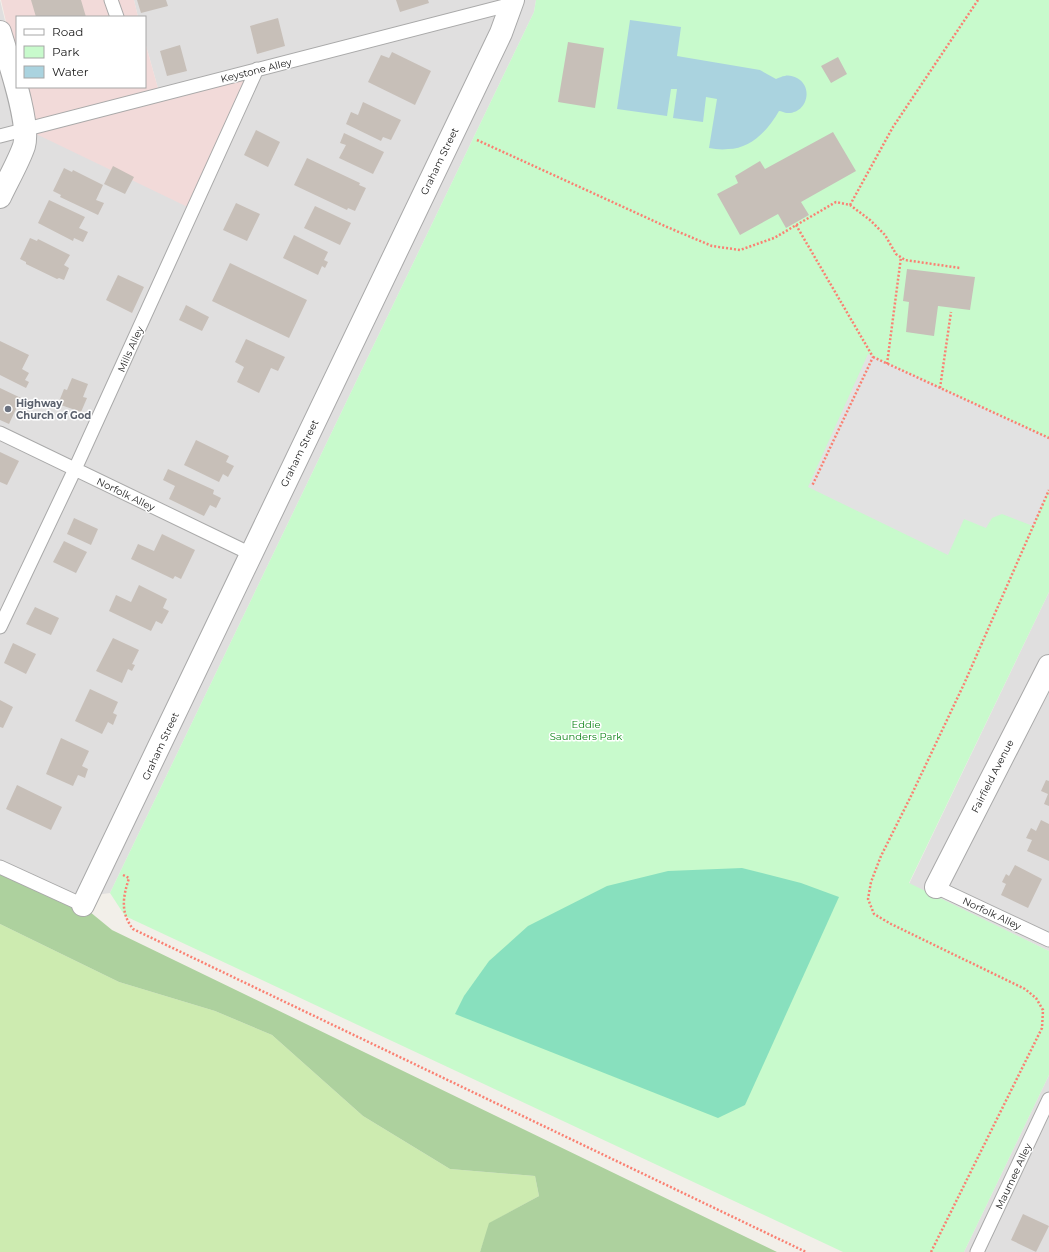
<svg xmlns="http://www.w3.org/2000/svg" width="1049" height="1252" viewBox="0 0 1049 1252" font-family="Montserrat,sans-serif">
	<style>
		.residential { fill: #e0dfdf }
		.commercial { fill: #f2dad9 }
		.grass { fill: #cdebb0 }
		.forest { fill: #add19e }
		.park { fill: #c8facc }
		.pitch { fill: #88e0be }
		.parking { fill: #e2e2e2 }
		.water { fill: #aad3df }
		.building { fill: #c7bfb8 }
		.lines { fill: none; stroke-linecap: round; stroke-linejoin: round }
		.service-casing { stroke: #a9a9a9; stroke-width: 15 }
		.minor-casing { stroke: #a9a9a9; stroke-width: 24 }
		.path { stroke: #fa8072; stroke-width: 2.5; stroke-dasharray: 2 2; stroke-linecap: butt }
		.service { stroke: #fff; stroke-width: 13 }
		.minor { stroke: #fff; stroke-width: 22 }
		.worship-dot { fill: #6b7280; stroke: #fff; stroke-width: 1.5 }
		.labels { text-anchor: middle; stroke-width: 3; stroke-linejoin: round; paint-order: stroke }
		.street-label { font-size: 10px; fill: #222; stroke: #fff }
		.worship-label { font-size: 10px; font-weight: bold; fill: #5b616d; stroke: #fff; text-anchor: start }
		.park-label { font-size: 10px; fill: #0c8416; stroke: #fff }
	</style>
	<rect width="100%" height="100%" fill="#f2efe9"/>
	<path class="residential" d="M0 0 32 132 260 76 161 99 145 42V17H138L134 0H536L534 12 110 893 73 898 0 863Z
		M1049 592V951L909 884Z
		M1049 1075V1252H964Z"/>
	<path class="commercial" d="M1 0H134L138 17H17V70Z
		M145 42 161 99 261 76 198 212 32 132 21 87H145Z"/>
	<path class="grass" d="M0 924 119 982 215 1011 272 1035 363 1116 450 1169 535 1176 539 1196 490 1223 480 1252H0Z"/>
	<path class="forest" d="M0 863 73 898 112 930 777 1252H480L489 1223 539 1196 535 1176 450 1169 363 1116 272 1035 215 1011 119 982 0 924Z"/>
	<path class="park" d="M536 0H1049V592L909 883 1049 951V1075L964 1252H843L125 916 110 893 534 12Z"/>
	<path class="pitch" d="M742 868 801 883 839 897 745 1105 718 1118 455 1014 464 996 489 961 528 926 607 886 668 871Z"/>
	<path class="parking" d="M868 354 1049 438V490L1033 526 1002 514 992 518 986 528 964 519 948 555 808 487Z"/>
	<path class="water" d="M630 20 681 27 677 56 760 70 776 79C779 78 782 76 785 76 788 75 793 76 797 78 814 87 807 114 787 113 785 113 781 111 779 111 769 129 751 149 728 149 722 150 715 149 709 148L717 99 706 97 703 122 673 118 677 89H671L667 116 617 109Z"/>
	<path class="building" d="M31 0H81L86 17H36Z
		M137 0H166L168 6 141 13Z
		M396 0H428L429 3 400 12Z
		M278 18 285 46 257 54 250 26Z
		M568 42 604 48 595 108 558 102Z
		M180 45 187 71 167 76 160 51Z
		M392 52 431 71 415 105 368 82 381 55 389 58Z
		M838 57 847 74 831 83 821 66Z
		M363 102 401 120 391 140 383 137 381 141 346 124 351 112 358 115Z
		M256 130 280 142 268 167 244 155Z
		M833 132 856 171 801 202 809 215 786 228 778 214 740 235 717 194 738 183 735 176 760 161 765 169Z
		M344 133 384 152 373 174 339 158 346 145 340 143Z
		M307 158 360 183 359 185 366 188 355 211 348 208 347 210 294 185Z
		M113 166 134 177 125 194 104 184Z
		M64 168 72 172 73 170 103 185 96 200 104 203 98 215 60 197 61 195 53 191Z
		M49 200 85 217 79 228 88 232 83 242 74 238 73 241 38 223Z
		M236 203 260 214 247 241 223 230Z
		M315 206 351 223 340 245 304 228Z
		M294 235 328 252 324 260 328 262 325 268 322 266 318 275 283 258Z
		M30 238 37 241 38 239 70 255 64 265 69 268 64 280 59 278 57 279 26 264V262L20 259Z
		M230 263 307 300 289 338 212 301Z
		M907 269 975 277 970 310 938 306 934 336 906 332 909 302 903 301Z
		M118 275 144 287 132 313 106 300Z
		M186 305 209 317 202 331 179 320Z
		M246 339 285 357 278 371 271 368 259 393 237 382 244 367 235 362Z
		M0 341 29 355 22 369 29 373 25 380 29 382 26 388 0 375Z
		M72 378 88 384 83 397 87 398 81 412 58 404 64 389 67 390Z
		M0 388 21 398 9 424 0 420Z
		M196 440 229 456 226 462 234 466 228 477 223 474 219 482 184 465Z
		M0 452 19 461 7 485 0 482Z
		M168 469 214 490 213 494 221 498 216 508 210 505 204 516 169 499 175 486 163 480Z
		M74 518 98 529 91 545 67 534Z
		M162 534 195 550 181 579 175 576 173 579 131 559 138 544 154 551Z
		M64 541 87 552 76 573 53 562Z
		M139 585 167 599 163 608 169 611 162 624 156 621 151 631 109 611 116 595 131 602Z
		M35 607 59 618 51 635 26 624Z
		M113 638 139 650 132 664 135 665 132 671 128 669 122 683 96 671Z
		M13 643 36 654 26 674 4 663Z
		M90 689 118 702 113 713 117 715 113 725 108 722 102 734 75 721Z
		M0 700 13 707 3 728 0 727Z
		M61 738 89 751 82 766 88 769 85 778 78 775 73 786 46 774Z
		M1046 780 1049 781V806L1044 804 1048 794 1041 791Z
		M17 785 62 807 51 830 6 809Z
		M1041 820 1049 824V861L1027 851 1032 840 1026 838 1031 828 1036 831Z
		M1015 865 1042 879 1028 908 1001 895 1006 884 1002 882 1006 874 1009 876Z
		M1023 1214 1049 1226 1036 1252 1011 1240Z"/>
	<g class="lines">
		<defs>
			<path id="service" d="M111 0 117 17
				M0 136 512 4
				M0 433 251 554
				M0 627 75 469 257 69
				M0 867 83 905
				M936 887 1049 940
				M977 1252 1049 1099"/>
			<path id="minor" d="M0 32C7 56 31 123 24 146 19 161 7 182 0 197
				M936 887 1049 666
				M83 905 501 33 513 0"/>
		</defs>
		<use href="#service" class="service-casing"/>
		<use href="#minor" class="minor-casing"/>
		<path class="path" d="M477 140 667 227 712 246 740 250 774 238 836 202 850 205 870 220 885 235 896 254 905 260 960 268
			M850 205 893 127 978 0
			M796 225 873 357 812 486
			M873 357 1049 438
			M887 364 901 257
			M940 388 951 312
			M123 875 129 878C123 897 120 912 133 929L806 1252
			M931 1252 1042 1028 1043 1010 1036 998 1025 989 891 924 874 914 868 899 871 882 881 856 911 796 964 684 1049 490"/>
		<use href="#service" class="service"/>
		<use href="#minor" class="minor"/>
	</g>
	<circle class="worship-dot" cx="8" cy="409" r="4"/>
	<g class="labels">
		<g class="street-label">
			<text transform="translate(256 70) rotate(-14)" y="4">Keystone Alley</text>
			<text transform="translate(439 161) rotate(-64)" y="4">Graham Street</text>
			<text transform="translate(130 349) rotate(-66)" y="4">Mills Alley</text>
			<text transform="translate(299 453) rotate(-64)" y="4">Graham Street</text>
			<text transform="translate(126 494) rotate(26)" y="4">Norfolk Alley</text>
			<text transform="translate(160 746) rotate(-65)" y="4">Graham Street</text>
			<text transform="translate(992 776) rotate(-63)" y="4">Fairfield Avenue</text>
			<text transform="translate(992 913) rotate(25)" y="4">Norfolk Alley</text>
			<text transform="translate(1013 1176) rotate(-65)" y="4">Maumee Alley</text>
		</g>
		<g class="worship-label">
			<text x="16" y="407">Highway<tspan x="16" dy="12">Church of God</tspan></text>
		</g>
		<g class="park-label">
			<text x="586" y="728">Eddie<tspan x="586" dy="12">Saunders Park</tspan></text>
		</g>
	</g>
	<rect x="16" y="16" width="130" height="72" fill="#ffffff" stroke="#a7a7a7"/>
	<rect x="24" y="29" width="20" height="6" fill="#ffffff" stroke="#a7a7a7"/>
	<text x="52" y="36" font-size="12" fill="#222222">Road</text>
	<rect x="24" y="46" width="20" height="12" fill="#c8facc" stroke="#a7a7a7"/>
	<text x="52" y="56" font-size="12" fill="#222222">Park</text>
	<rect x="24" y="66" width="20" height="12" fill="#aad3df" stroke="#a7a7a7"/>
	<text x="52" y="76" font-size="12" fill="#222222">Water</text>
</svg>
